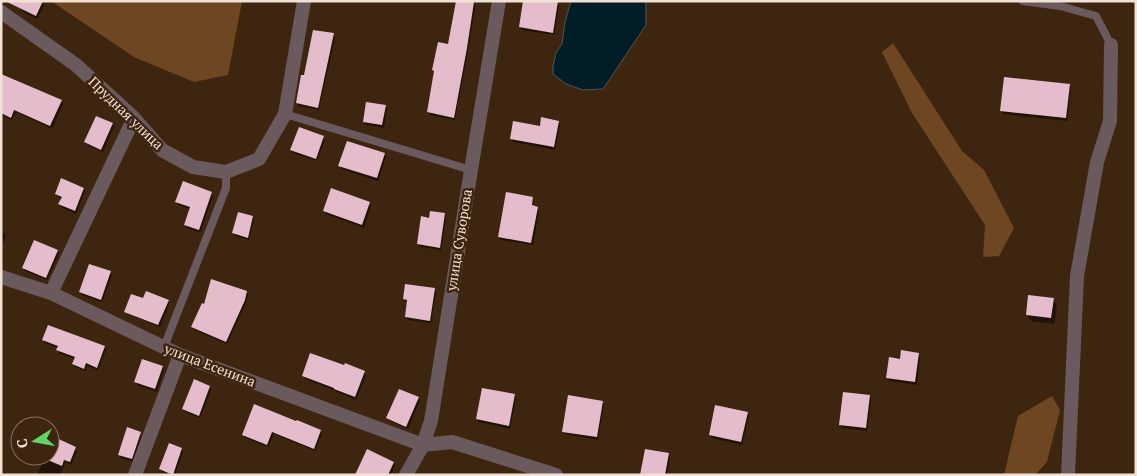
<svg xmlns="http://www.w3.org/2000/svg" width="1137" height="476" viewBox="0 0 1137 476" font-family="'PT Serif',serif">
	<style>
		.green { fill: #6f4622 }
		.water { fill: #021d26; stroke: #4a585a }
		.shadow { fill: #0007 }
		.building { fill: #e4bccb }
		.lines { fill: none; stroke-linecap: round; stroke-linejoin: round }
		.service { stroke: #6b5a5d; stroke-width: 8 }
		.minor { stroke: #6b5a5d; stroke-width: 14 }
		.labels { text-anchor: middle; stroke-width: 5; stroke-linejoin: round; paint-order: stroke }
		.street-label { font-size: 14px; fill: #f2e2d5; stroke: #3e2510 }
	</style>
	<rect width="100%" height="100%" fill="#3e2510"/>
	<path class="green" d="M51 1H242L228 75 194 82 134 57Z
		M893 43 962 151 984 170 1014 228 999 256 983 257 985 225 912 113 882 52Z
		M1052 396 1060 410 1047 462 1035 475H1004L1018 416Z"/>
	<path class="water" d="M571 1H646V25L603 89 583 90 566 84 553 74V66L556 53 562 44 565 22Z"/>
	<path class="shadow" d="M457 1H476L468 51 455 120 430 115 428 112 435 73 433 70 449 45Z
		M42 3 44 6 37 19 23 12 21 9Z
		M557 3 559 6 554 35 522 30 520 27Z
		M333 35 335 38 319 110 299 106 297 103 305 77Z
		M1 76 61 101 63 104 52 129 16 112 12 120 1 115Z
		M1069 85 1071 88 1067 121 1003 114 1002 111Z
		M385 106 387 109 384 128 366 125 364 122Z
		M97 117 113 124 114 127 103 152 87 145 86 142Z
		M558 122 560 125 555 150 513 142 511 139 514 123 541 128Z
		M323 137 325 140 317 161 293 153 291 150Z
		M384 154 386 157 378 181 341 169 340 166Z
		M84 188 85 191 76 214 61 207 60 204 62 199 58 197 56 194Z
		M211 193 213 196 200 233 187 228 185 225 190 209 178 205 177 202Z
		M533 198 534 201 533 207 537 208 539 211 533 245 501 240 499 237Z
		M369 203 371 206 364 228 326 214 324 211Z
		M444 214 446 217 441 250 420 247 418 244Z
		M253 217 254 220 249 240 235 236 233 233Z
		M1 232 4 233 6 236 1 247Z
		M57 251 59 254 47 280 25 271 24 268Z
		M110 272 112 275 102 302 82 295 80 292Z
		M434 289 436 292 431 323 408 320 406 317 408 303 406 302 404 299Z
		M247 292 248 295 246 303 227 344 194 330 192 327 205 305Z
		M1053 299 1057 306 1054 324 1031 321 1027 315Z
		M143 300 168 301 169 304 160 327 128 314 126 312Z
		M44 340 104 347 106 350 98 370 87 366 85 371 75 367 73 364 75 359 59 353 58 350V348L45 343Z
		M918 354 920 357 917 385 889 381 887 378 901 360Z
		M163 367 164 370 157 392 137 385 136 382Z
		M364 372 366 375 356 400 337 392 336 391 305 379 303 376Z
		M209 387 211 390 200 418 185 412 183 409Z
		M483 389 514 395 516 398 510 429 479 422 477 419Z
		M869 396 871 399 867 431 842 428 840 425Z
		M418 398 420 401 408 429 390 421 388 418Z
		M602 402 604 405 598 440 565 434 563 432Z
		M255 406 320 431 322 434 315 451 274 434 268 447 245 438 243 435Z
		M747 413 749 416 742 445 712 438 710 435Z
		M140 433 141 436 133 462 121 458 119 455Z
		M50 437 75 448 77 451 71 465 66 462 60 475H37L45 456H50Z
		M182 449 183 452 175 475H169L162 472 160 469Z
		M668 454 670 457 667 475H641Z
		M393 462 395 465 391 475H358Z"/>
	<path class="building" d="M5 1H43L36 16Z
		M456 1 474 2 467 48 454 118 427 112 434 71 432 70 438 42 448 44Z
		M523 1H558L553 33 519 27Z
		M313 30 334 33 318 108 296 103 301 75H304Z
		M1 74 62 100 50 126 14 110 11 118 1 113Z
		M1004 77 1070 84 1066 118 1000 111Z
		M366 102 386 105 382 125 363 122Z
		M96 116 113 123 101 150 84 142Z
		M541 117 559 121 554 147 510 139 513 121 540 126Z
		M299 127 324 136 316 159 290 150Z
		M347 141 385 153 377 178 338 166Z
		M61 178 84 188 75 211 58 204 62 197 55 194Z
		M183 181 212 192 199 230 184 225 190 207 175 202Z
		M331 188 370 202 362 225 323 211Z
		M506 192 533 197 532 205 538 207 531 243 498 237Z
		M430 211 445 213 440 248 417 244 421 216 429 218Z
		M238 212 253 216 248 238 232 233Z
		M34 240 58 250 46 278 22 268Z
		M89 264 111 271 101 300 79 292Z
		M211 279 247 291 245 300 226 342 191 327 202 303 204 304Z
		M405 284 435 288 430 321 405 317 407 300 403 299Z
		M146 291 169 300 158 325 124 312 131 294 143 298Z
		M1028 295 1054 298 1051 318 1026 315Z
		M48 325 105 346 97 368 86 363 84 369 72 364 75 357 56 350 58 346 42 340Z
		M901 350 919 353 915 382 886 378 889 357 900 359Z
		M310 353 344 365 345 363 365 371 355 397 334 389V388L302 376Z
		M142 359 163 366 155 389 134 382Z
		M194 379 210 386 199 416 182 409Z
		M482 388 515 394 509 426 476 419Z
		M399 389 419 397 406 427 386 418Z
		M843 392 870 395 866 428 839 425Z
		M568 395 603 401 597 437 562 432Z
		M254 404 296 421 297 420 321 430 314 449 272 432 267 445 242 435Z
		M715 405 748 412 741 442 709 435Z
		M127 427 141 432 132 459 118 455Z
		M50 435 76 447 70 462 64 460 62 466 50 461Z
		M169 443 182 448 173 475 159 469Z
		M367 449 394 462 388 475H355Z
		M645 449 669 453 665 475H640Z"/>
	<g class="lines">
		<path class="service" d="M1023 1 1060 6 1096 16 1111 45
			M285 114 471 170
			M164 347 226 188V172"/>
		<path class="minor" d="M1 12 76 65 134 118 162 150 193 167 226 172 259 159 285 114 304 1
			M1 277 51 293 180 355 423 445 452 442 556 475
			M51 293 134 118
			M135 475 180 355
			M406 475 423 445 431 421 471 170 499 1
			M1068 475 1077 276 1097 162 1110 121 1111 45"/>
	</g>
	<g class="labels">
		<g class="street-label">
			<text transform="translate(126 113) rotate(44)" y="5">Прудная улица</text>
			<text transform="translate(459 240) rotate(-81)" y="5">улица Суворова</text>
			<text transform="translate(210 365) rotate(21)" y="5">улица Есенина</text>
		</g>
	</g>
	<rect width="1137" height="476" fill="none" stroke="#f2e2d5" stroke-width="5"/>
	<g transform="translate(35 441) rotate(259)"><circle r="24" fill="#3e2510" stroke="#86715f"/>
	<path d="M0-4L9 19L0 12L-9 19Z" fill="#64d468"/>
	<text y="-8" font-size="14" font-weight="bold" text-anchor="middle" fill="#f2e2d5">С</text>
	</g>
</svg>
